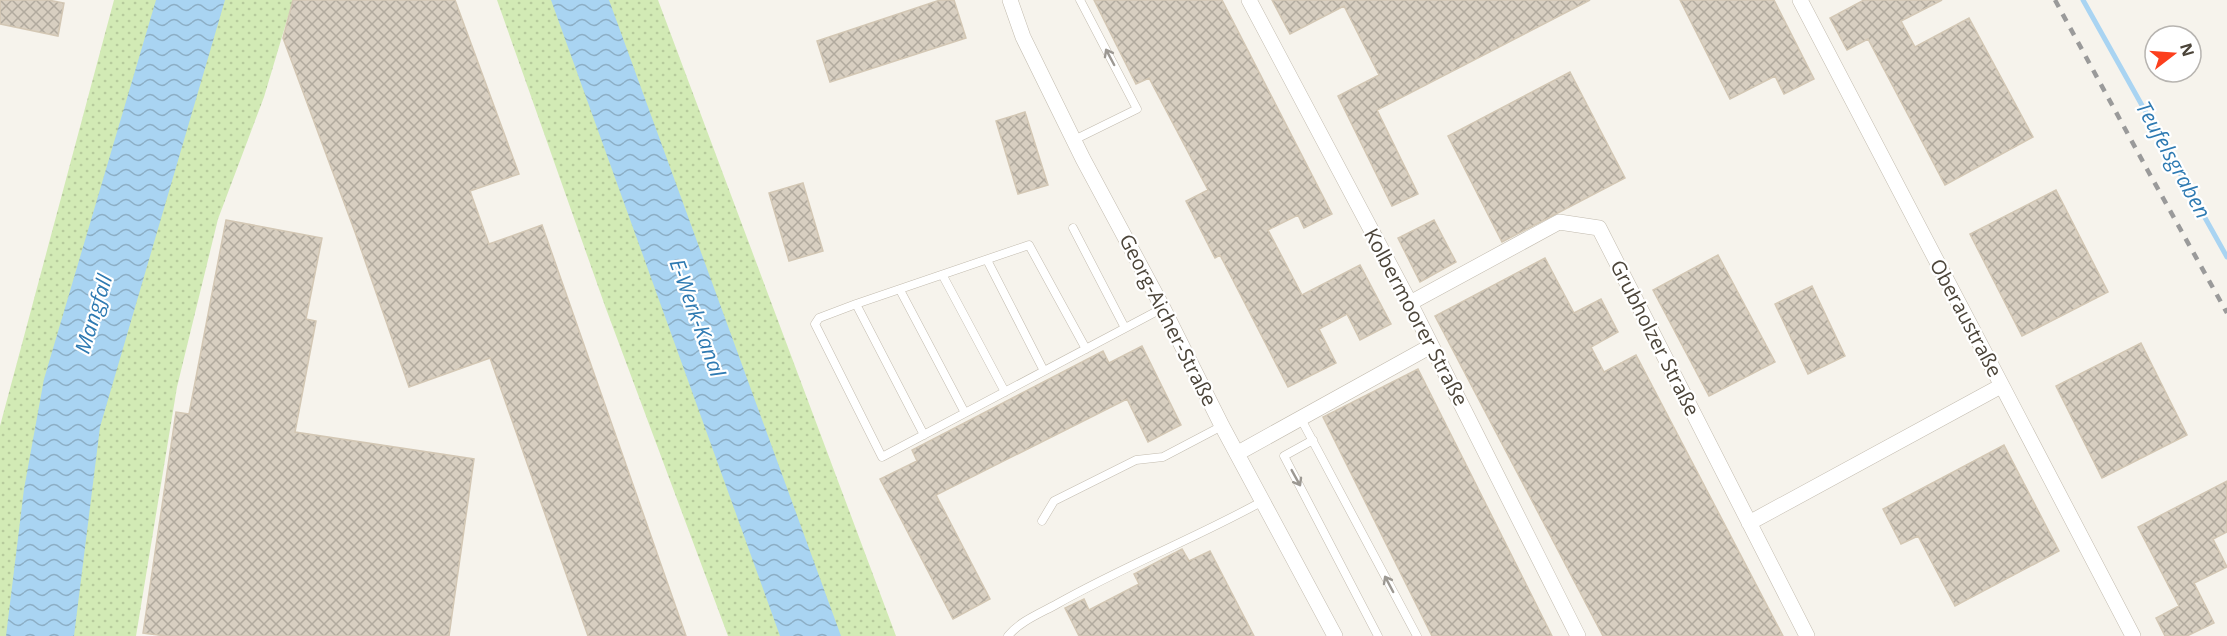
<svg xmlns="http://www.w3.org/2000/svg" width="2227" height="636" viewBox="0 0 2227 636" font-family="'Open Sans',sans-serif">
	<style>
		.grass { fill: url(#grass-dots) }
		.water { fill: url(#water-waves) }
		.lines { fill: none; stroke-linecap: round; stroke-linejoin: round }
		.stream { stroke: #a9d4f2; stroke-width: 5 }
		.building { fill: url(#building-cross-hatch); stroke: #d3c7b4; stroke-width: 1.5 }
		.lane-casing { stroke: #c2bbae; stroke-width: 9 }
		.street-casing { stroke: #c2bbae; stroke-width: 16 }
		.lane { stroke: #fff; stroke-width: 8 }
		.street { stroke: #fff; stroke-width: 15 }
		.rail { stroke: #9a9a9a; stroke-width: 4.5; stroke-dasharray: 8 8; stroke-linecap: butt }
		.oneway { stroke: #9c9892 }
		.labels { text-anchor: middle; stroke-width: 4.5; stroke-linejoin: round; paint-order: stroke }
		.street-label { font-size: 20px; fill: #4b4439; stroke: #fff }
		.water-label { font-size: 21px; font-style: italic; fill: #2e7ab2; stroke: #fff }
	</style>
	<defs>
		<pattern id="grass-dots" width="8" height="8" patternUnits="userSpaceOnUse" patternTransform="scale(1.5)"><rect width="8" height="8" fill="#d2eab5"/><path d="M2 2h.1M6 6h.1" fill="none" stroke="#b6ca9c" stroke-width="1.8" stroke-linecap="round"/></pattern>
		<pattern id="water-waves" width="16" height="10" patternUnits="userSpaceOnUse" patternTransform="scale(1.5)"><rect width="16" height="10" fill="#a9d4f2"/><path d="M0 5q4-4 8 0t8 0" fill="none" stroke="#8caec5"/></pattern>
		<pattern id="building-cross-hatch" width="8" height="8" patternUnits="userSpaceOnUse" patternTransform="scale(1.5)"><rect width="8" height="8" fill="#d8cfc1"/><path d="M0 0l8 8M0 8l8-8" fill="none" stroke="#b1aa9e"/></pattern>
	</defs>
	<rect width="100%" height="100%" fill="#f6f3ec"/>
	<path class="grass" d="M114 0H293L264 97 218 219 177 387 136 636H0V426Z
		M497 0H658L896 636H728L605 306Z"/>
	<path class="water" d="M156 0H225L100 427 74 636H6L24 489 44 379Z
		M551 0H609L841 636H780Z"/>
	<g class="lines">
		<path class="stream" d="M2083 0 2227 257"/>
	</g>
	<path class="building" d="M0 0H48L64 3 58 36 0 24Z
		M293 0H455L519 174 470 191 489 244 542 225 686 636H588L490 358 409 387 355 232 283 38Z
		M940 0H954L966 38 830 82 817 41Z
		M1094 0H1222L1332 214 1304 228 1298 215 1268 230 1302 295 1360 265 1391 324 1360 340 1347 314 1319 329 1336 363 1288 387 1220 255 1215 258 1186 201 1208 190 1149 78 1136 84Z
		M1272 0H1590L1377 110 1418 194 1392 206 1338 96 1379 75 1344 6 1290 34Z
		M1680 0H1774L1814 79 1784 94 1775 76 1730 99Z
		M1864 0H1942L1901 21 1915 47 1969 18 2033 137 1945 185 1868 39 1847 50 1830 18Z
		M1570 72 1625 178 1502 242 1448 136Z
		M1025 112 1048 185 1018 194 996 121Z
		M803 183 823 251 789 261 769 193Z
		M2056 190 2108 292 2022 336 1970 234Z
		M226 220 322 238 306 319 316 321 295 432 474 459 449 636H166L143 633 176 412 189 414Z
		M1434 220 1456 262 1420 282 1398 238Z
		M1718 255 1775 362 1709 396 1653 290Z
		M1545 258 1574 313 1601 299 1618 332 1591 347 1604 372 1636 355 1783 636H1603L1435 316Z
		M1812 286 1845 356 1808 374 1775 304Z
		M2141 343 2187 435 2102 478 2056 386Z
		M1142 346 1181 425 1148 442 1127 399 936 495 990 599 953 619 880 479 917 461 912 450 1103 351 1109 363Z
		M1418 369 1533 598 1552 636H1432L1323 417Z
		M2004 445 2059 551 1955 606 1918 536 1901 544 1883 509Z
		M2227 481V532L2213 539 2227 567 2194 583 2214 623 2187 636H2165L2156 618 2179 606 2138 527Z
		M1182 549 1189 561 1210 551 1254 636H1079L1065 608 1084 599 1089 610 1139 584 1134 574Z"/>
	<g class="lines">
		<defs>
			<path id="lane" d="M1074 140 1137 109 1080 0
				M1073 228 1125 328
				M987 260 1044 371
				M943 276 1005 392
				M900 290 965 413
				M856 304 924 435
				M1086 349 1029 245 856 304 819 318 815 324 882 457 1163 308
				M1301 419 1417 636
				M1313 440 1284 456 1378 636
				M1042 521 1054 501 1136 460 1163 457 1222 426
				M1008 636C1020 621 1041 613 1057 604 1124 566 1196 538 1263 501"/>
			<path id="street" d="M1010 0 1023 37 1083 159 1163 308 1222 426 1335 636
				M1249 0 1410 303 1578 636
				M1800 0 2133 636
				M1410 303 1559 222 1599 228 1807 636
				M1238 453 1431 346
				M1749 523 2001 386"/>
		</defs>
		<use href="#lane" class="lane-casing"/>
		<use href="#street" class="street-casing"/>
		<use href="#lane" class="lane"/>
		<use href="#street" class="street"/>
		<path class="rail" d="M2055 0 2148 171 2227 313"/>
	</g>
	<defs><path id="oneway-shaft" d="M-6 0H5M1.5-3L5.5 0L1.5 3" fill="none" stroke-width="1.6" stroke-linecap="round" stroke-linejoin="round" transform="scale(1.5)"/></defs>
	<g class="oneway">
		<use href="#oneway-shaft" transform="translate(1110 57) rotate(-118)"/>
		<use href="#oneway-shaft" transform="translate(1296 478) rotate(61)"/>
		<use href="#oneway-shaft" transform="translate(1389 584) rotate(-118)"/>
	</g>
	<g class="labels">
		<g class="street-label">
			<text transform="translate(1416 317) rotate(62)" y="7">Kolbermoorer Straße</text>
			<text transform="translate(1966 318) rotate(62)" y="7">Oberaustraße</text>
			<text transform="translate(1168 320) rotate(63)" y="7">Georg-Aicher-Straße</text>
			<text transform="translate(1655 338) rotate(63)" y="7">Grubholzer Straße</text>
		</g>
		<g class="water-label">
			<text transform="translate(2173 160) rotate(61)" y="7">Teufelsgraben</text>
			<text transform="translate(94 314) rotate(-73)" y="7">Mangfall</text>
			<text transform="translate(697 318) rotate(70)" y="7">E-Werk-Kanal</text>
		</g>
	</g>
	<g transform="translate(2173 54) rotate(73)"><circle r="28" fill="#ffffff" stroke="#b7b4b0" stroke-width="1.5"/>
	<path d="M0-4.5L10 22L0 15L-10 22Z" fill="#fc3f1d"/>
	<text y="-9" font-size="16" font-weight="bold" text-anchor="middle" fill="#4b4439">N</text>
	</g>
</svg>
